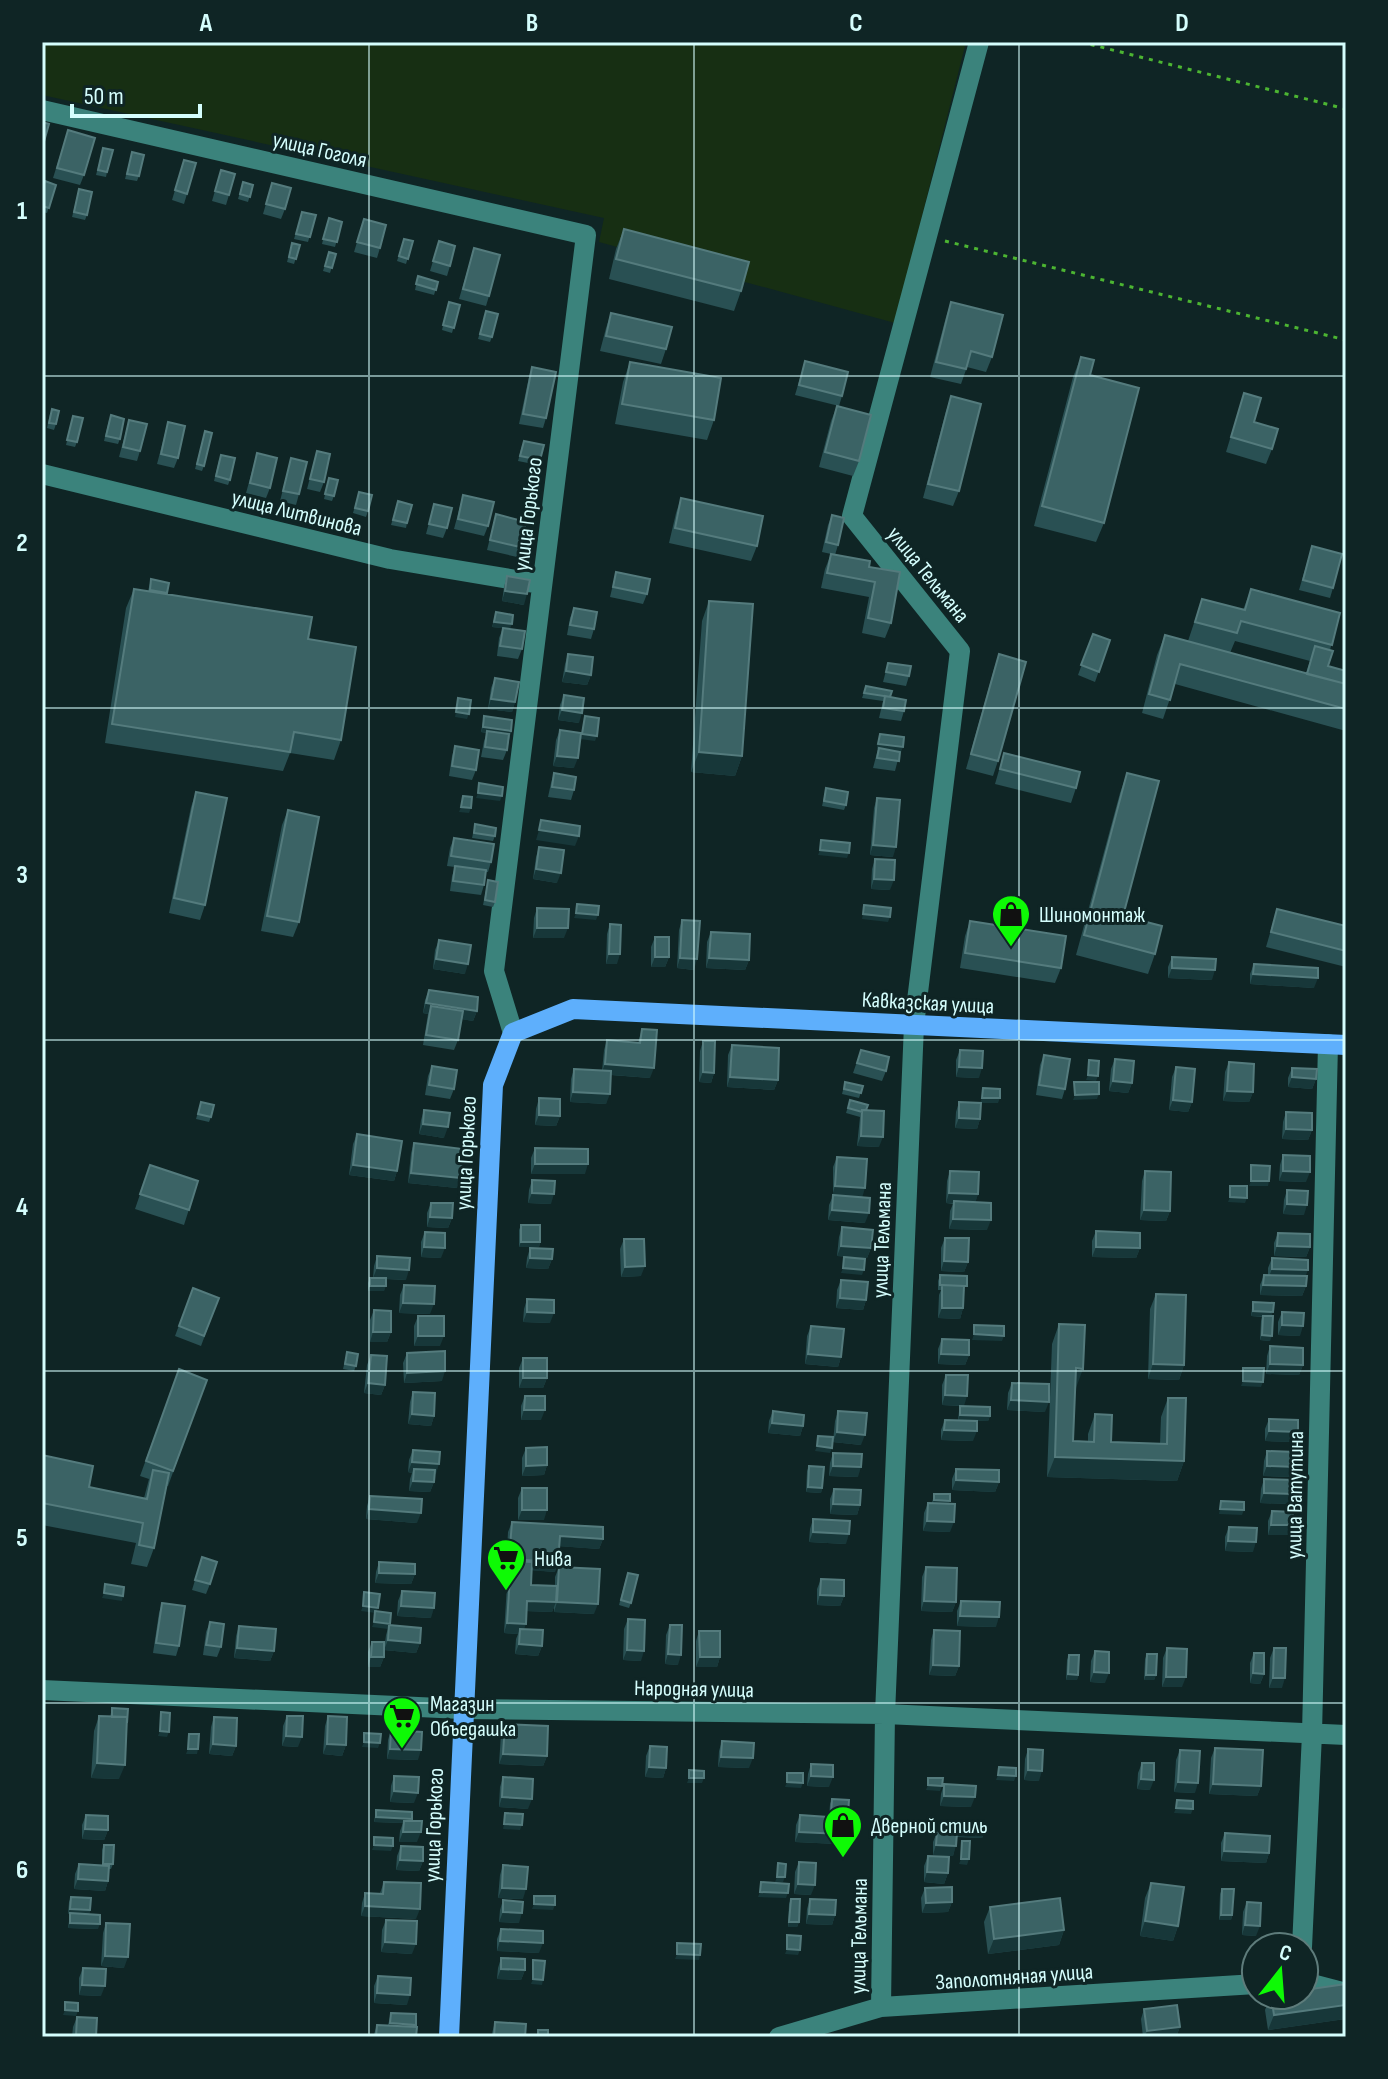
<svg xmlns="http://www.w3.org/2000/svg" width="1388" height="2079" viewBox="0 0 1388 2079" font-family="'Sofia Sans Condensed',sans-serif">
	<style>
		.green { fill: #172f13 }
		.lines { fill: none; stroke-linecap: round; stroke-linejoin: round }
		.path { stroke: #4cb532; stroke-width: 3; stroke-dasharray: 4 6; stroke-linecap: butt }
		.minor { stroke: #3b837c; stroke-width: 20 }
		.major { stroke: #5eaffc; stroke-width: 20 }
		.wall { fill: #295053; fill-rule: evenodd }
		.shaded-wall { fill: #173739 }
		.building { fill: #3b6365; stroke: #547b7d; stroke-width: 2 }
		.grid { fill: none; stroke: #d5fefd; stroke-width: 2; stroke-opacity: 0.55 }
		.labels { text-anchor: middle; stroke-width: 6; stroke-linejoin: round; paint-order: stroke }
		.street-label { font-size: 22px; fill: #d5fefd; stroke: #0f2525 }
		.poi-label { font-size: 22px; fill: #d5fefd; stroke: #0f2525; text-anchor: start }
		.neatline { fill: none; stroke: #d5fefd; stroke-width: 3 }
		.grid-label { font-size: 26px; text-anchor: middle; font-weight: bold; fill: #d5fefd }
	</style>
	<rect width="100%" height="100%" fill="#0f2525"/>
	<path class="green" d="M42 42H966L895 323 599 242 604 218 42 95Z"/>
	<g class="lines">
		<path class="path" d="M1081 42 1346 109
			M945 241 1346 340"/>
		<path class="minor" d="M42 110 586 235 494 971 513 1033
			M42 474 390 559 534 583
			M42 1690 462 1709 885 1714 1346 1735
			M1302 1947 1312 1734 1328 1044
			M1304 1982 1346 1993
			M881 2007 885 1714 914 1025 960 651 852 516 979 42
			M779 2037 881 2007 1256 1984"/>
		<path class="major" d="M449 2037 493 1085 513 1033 573 1009 1346 1045"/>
	</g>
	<path class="wall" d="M68 130 84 175 80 185 53 178Z
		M103 148 107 172 106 177 96 175Z
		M132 152 139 176 137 181 125 179Z
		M184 160 187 194 184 204 172 200Z
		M221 170 229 195 226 205 212 201Z
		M243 182 253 185 248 202 238 199Z
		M272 183 285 209 281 219 263 214Z
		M56 185 47 213 42 212V189Z
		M79 189 87 215 85 220 72 217Z
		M302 212 316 215 308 242 294 239Z
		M364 219 380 248 377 258 354 252Z
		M342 222 335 247 322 244 327 223Z
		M624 229 741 291 734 311 609 279 616 249Z
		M404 239 413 241 406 264 397 261Z
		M439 241 450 266 447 276 430 271Z
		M292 243 300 245 294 264 287 262Z
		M474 248 489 296 486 306 459 299Z
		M329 252 336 254 330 273 323 271Z
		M418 276 438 282 434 295 415 290Z
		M951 302 992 357 986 372 967 367 961 384 930 377 946 317Z
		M460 305 452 333 442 330 447 308Z
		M486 311 492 337 490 342 478 339Z
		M611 313 666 349 661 364 600 351 606 328Z
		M1081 357 1090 375 1104 523 1096 542 1034 526 1073 377Z
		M805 361 842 396 839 406 795 395Z
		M630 362 714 420 707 440 615 424 623 382Z
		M532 367 546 418 543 428 519 424 529 377Z
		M1244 393 1254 422 1272 449 1266 464 1226 452Z
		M951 396 959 491 953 506 923 498 946 411Z
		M837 406 859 461 853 476 819 467 831 421Z
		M50 414 56 424 54 430 47 428Z
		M73 416 77 442 75 447 66 445Z
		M109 420 120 439 118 444 104 441Z
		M129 420 140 451 137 461 119 457Z
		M168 422 178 458 174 468 157 464Z
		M205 431 204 466 202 471 195 469Z
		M522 446 540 460 538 465 518 461Z
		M317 451 324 482 320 492 307 489Z
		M257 453 270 488 266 498 246 493Z
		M291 458 299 494 296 505 280 501Z
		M219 460 230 480 228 485 214 481Z
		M329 478 334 496 332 501 324 499Z
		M359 492 368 511 366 517 353 513Z
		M463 495 488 526 484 536 454 529Z
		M681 498 757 546 751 561 669 543 676 513Z
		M398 501 407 523 406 528 391 525Z
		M434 504 447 528 443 538 426 534Z
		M496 514 520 547 517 557 487 550Z
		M832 515 838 545 835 555 869 567 891 623 885 638 862 633 869 597 821 588 825 569 831 554 822 552 828 525Z
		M1312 546 1333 588 1330 598 1299 590Z
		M616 572 647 594 643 604 610 597Z
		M507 576 524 605 502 601 504 587Z
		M151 579 166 594 308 639 341 740 334 760 290 753 283 771 105 743 126 608 134 589 148 591Z
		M1251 589 1340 613 1330 650 1328 666 1346 671V731L1175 684 1163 719 1142 713 1157 655 1165 635 1188 641 1202 599 1243 610ZM1235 641 1310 661 1306 673 1230 653Z
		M709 601 742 756 735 776 691 772 702 621Z
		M574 608 594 629 591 639 567 635 570 618Z
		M496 612 510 629 522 649 518 659 497 656 499 638 503 628 492 627Z
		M1093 634 1110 640 1095 682 1078 675Z
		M568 654 591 675 587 685 562 682 565 664Z
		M999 654 998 761 993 776 966 769 994 669Z
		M888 663 909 676 906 686 883 682Z
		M495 678 515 702 512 712 488 709 491 688Z
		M866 686 890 697 904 711 901 721 879 718 883 701 862 698Z
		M564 695 579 723 558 720 560 705Z
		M484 716 511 731 507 750 503 760 481 757 484 741 487 733 481 732Z
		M560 730 574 768 553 766 556 740Z
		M880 734 903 747 900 752 895 771 873 768 878 749H877Z
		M455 746 476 770 472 780 449 776 452 756Z
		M1004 753 1076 788 1071 803 995 784Z
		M554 773 574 790 571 800 548 797 551 783Z
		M1127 773 1123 916 1155 954 1148 974 1076 955 1120 793Z
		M826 788 846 805 844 810 822 806Z
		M196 792 205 905 200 920 169 913 191 807Z
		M877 798 893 857 870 855 874 808Z
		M288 810 299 922 293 937 261 931 282 825Z
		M475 824 495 836 493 841 472 838Z
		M454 838 491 862 488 872H486L484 885 481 895 450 891 452 876 455 867 447 866 450 848Z
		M539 847 557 883 533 879 536 857Z
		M875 859 890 890 871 889 872 869Z
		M488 880 495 902 493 907 483 905Z
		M537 908 564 938H533L534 918Z
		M1277 909 1346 926V967L1266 947Z
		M682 920 694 970 677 968 679 930Z
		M970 921 1061 968 1055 983 960 968 965 936Z
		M610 924 617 964H606L607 934Z
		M711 932 749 960 745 970 706 968 707 942Z
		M655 937 669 957 665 967H651V947Z
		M439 940 465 974 433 969 435 950Z
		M1172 957 1212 980 1168 978V967Z
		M1254 964 1314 988 1250 984V974Z
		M429 990 477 1011 473 1021 462 1019 458 1040 454 1050 423 1045 428 1014 423 1013 425 1000Z
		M642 1029 650 1078 611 1075 606 1104 570 1102 571 1079 574 1069 602 1071 604 1050 607 1040 638 1043Z
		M703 1041 714 1073 711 1083 699 1082 700 1051Z
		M732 1045 778 1080 774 1090 727 1087 728 1055Z
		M861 1050 886 1071 882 1081 853 1073Z
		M960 1050 979 1078 956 1077V1060Z
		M1044 1055 1065 1089 1062 1099 1036 1095 1040 1065Z
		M1115 1059 1132 1083 1128 1093 1109 1091 1111 1069Z
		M1229 1062 1253 1092 1249 1102 1223 1101 1225 1072Z
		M432 1066 454 1089 450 1099 425 1095 428 1076Z
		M1176 1067 1192 1102 1188 1112 1169 1110 1172 1077Z
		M1292 1068 1316 1079 1312 1089 1288 1087V1078Z
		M845 1082 863 1086 859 1098 842 1094Z
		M539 1098 560 1116 556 1126 535 1125 536 1109Z
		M850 1100 866 1110 879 1147 857 1146 860 1117 846 1113Z
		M201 1102 211 1117 209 1122 196 1119Z
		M959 1102 980 1119 977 1129 955 1128 956 1112Z
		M424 1110 444 1138 419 1134 421 1120Z
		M1286 1112 1312 1130 1308 1140 1282 1139 1283 1122Z
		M357 1134 397 1171 394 1181 349 1175 353 1144Z
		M414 1143 460 1178 457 1188 408 1183 411 1153Z
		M535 1148 585 1174H531V1158Z
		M1283 1155 1306 1182 1279 1181 1280 1165Z
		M837 1157 862 1197 865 1223 828 1220 829 1205 833 1196V1167Z
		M150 1165 198 1181 184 1225 135 1209Z
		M950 1171 978 1194 975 1202 987 1230 949 1229 950 1211 953 1204 946 1203 947 1181Z
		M1145 1171 1170 1211 1166 1221 1140 1220 1142 1181Z
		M532 1180 551 1204 528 1203 529 1190Z
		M1287 1190 1304 1215 1283 1214 1284 1200Z
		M431 1203 452 1218 448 1228 427 1227V1213Z
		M521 1225 540 1242 539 1247H519V1230Z
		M842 1227 871 1248 867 1258 837 1256 839 1237Z
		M1096 1231 1140 1248 1136 1258 1092 1257V1241Z
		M425 1232 441 1258 421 1257V1242Z
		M1278 1233 1310 1247 1306 1257 1274 1256V1243Z
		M945 1238 968 1262 964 1272 941 1271V1248Z
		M624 1239 641 1276 621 1277 620 1249Z
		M530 1248 552 1259 548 1269 526 1268 527 1258Z
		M377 1256 406 1280 386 1279 384 1291H368V1283L370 1278H373L374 1266Z
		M1272 1258 1305 1276 1306 1286 1302 1296 1260 1295V1285L1264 1275H1268V1268Z
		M940 1275 965 1291H964L963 1308 960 1319 938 1318 939 1295 941 1290H938V1281Z
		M841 1280 866 1300 863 1310 836 1308 837 1290Z
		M404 1285 430 1314 399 1313 400 1295Z
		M193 1288 219 1298 201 1346 175 1336Z
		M1156 1294 1184 1365 1179 1380 1148 1379 1150 1309Z
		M527 1299 550 1323 523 1322 524 1309Z
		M1253 1302 1272 1316 1270 1341 1260 1340 1261 1321 1262 1317 1251 1316 1252 1308Z
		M374 1310 391 1332 387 1342H370V1320Z
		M1282 1312 1300 1336 1278 1335V1322Z
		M418 1316 440 1346H414V1326Z
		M1059 1324 1076 1388H1075L1073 1441H1088V1434L1095 1414 1111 1442 1160 1444 1161 1417 1168 1398 1184 1461 1177 1481 1047 1477 1052 1344Z
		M811 1326 841 1357 838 1367 805 1364 807 1336Z
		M942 1339 969 1355 965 1365 938 1364V1349Z
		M1270 1346 1303 1365 1299 1375 1266 1374 1267 1356Z
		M347 1352 356 1366 354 1371 343 1369Z
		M407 1353 442 1381 404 1383 403 1363Z
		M371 1355 385 1385 381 1395 364 1393 367 1365Z
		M523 1358 547 1378 543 1388H519V1368Z
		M179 1369 207 1380 168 1486H166L154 1548 147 1567 131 1564 136 1543 42 1525V1455L89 1487 144 1498 149 1479 140 1476Z
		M946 1375 964 1406 990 1416 988 1421 958 1420 959 1411 960 1406 942 1405V1385Z
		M1012 1383 1045 1412 1007 1410 1008 1393Z
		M413 1392 434 1416 431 1426 408 1424 410 1402Z
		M525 1396 541 1420H521V1406Z
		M773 1411 803 1426 800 1436 768 1433 769 1421Z
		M838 1411 861 1445 833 1442 835 1421Z
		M1269 1419 1298 1432 1294 1442 1265 1441V1429Z
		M945 1420 973 1441 941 1440V1430Z
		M526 1448 547 1465 544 1475 522 1476V1458Z
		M413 1450 436 1474H435L434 1482 430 1492 409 1491 410 1479 412 1473 408 1472 409 1460Z
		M1267 1451 1292 1477 1263 1476 1264 1461Z
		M833 1453 858 1477 829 1476 830 1463Z
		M809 1466 822 1488 821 1493 806 1492 807 1471Z
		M956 1469 999 1482 995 1492 952 1490V1479Z
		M1264 1479 1294 1494 1290 1504 1260 1503 1261 1489Z
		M522 1488 544 1520H518V1498Z
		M834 1489 860 1505 857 1515 830 1514V1499Z
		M934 1494 949 1503 950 1532 923 1531 924 1513 928 1503H932Z
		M370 1496 417 1523 366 1519 367 1506Z
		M1272 1511 1293 1525 1289 1535H1268V1521Z
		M813 1519 846 1544 809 1542 810 1529Z
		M512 1522 603 1539 599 1549 559 1546 555 1572 532 1570 531 1585 555 1586V1577L559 1567 594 1614 554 1612V1607L552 1612 526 1611 524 1629 542 1646 538 1656 515 1654 516 1639 518 1634 504 1633 508 1569H506L508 1532Z
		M1229 1527 1253 1552 1225 1551V1537Z
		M202 1557 210 1584 206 1594 192 1590Z
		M379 1562 415 1574 411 1584 375 1583 376 1572Z
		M926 1567 956 1602 952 1612 921 1611 922 1577Z
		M626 1578 631 1603 629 1608 619 1605Z
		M821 1579 844 1596 840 1606 817 1605V1589Z
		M402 1591 431 1618 397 1616 398 1601Z
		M961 1601 996 1627 957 1626V1611Z
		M162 1603 179 1646 176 1656 153 1653 159 1613Z
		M628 1619 641 1661 623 1660 624 1629Z
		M210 1622 221 1647 217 1657 203 1655 206 1632Z
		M389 1625 420 1643 416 1653 384 1650 386 1635Z
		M670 1625 678 1665 665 1664 666 1635Z
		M239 1626 274 1651 270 1661 234 1658 236 1636Z
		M934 1630 959 1666 955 1676 929 1675 931 1640Z
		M699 1631 720 1657 717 1667H696V1641Z
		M372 1642 384 1657 380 1667H368V1652Z
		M1167 1648 1182 1687H1162L1163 1658Z
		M1274 1648 1282 1688H1269L1270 1658Z
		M1095 1651 1105 1683 1090 1682 1091 1661Z
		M1254 1653 1264 1674 1260 1684 1250 1683V1663Z
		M1147 1654 1156 1675 1154 1680H1144L1145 1659Z
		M1069 1655 1078 1675 1077 1680H1066L1067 1660Z
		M112 1708 119 1779 91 1778 94 1731 99 1716 110 1717Z
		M287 1716 298 1747 282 1746 283 1726Z
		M328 1716 346 1745 342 1756 323 1754 325 1726Z
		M214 1717 236 1746 232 1756 209 1754 211 1727Z
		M505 1724 547 1756 543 1766 499 1764 501 1734Z
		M391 1730 418 1760 387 1759 388 1740Z
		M722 1741 749 1768 718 1767 719 1751Z
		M650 1746 666 1768 663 1778 645 1777 646 1756Z
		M1215 1748 1261 1786 1257 1796 1209 1794 1211 1758Z
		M1028 1749 1039 1781 1024 1780 1025 1759Z
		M1180 1750 1195 1793 1174 1792 1176 1760Z
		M1142 1763 1150 1790 1137 1789 1138 1773Z
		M811 1764 829 1787 807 1786 808 1774Z
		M394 1776 414 1803 390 1802 391 1786Z
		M503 1777 528 1809 499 1807 500 1787Z
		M944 1784 971 1807 940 1806 941 1794Z
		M832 1799 846 1820H842L837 1844 795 1842 796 1825 800 1815 829 1817 830 1804Z
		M376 1810 411 1821 417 1842H399L400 1831 403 1823 374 1822Z
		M86 1815 108 1830 104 1840 82 1839V1825Z
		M955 1821 984 1833 982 1838 957 1837 953 1856 933 1855V1842L937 1832 953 1833Z
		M1225 1833 1269 1853 1266 1863 1221 1861V1843Z
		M104 1845 113 1864 111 1869H109L108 1881 105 1891 74 1889 75 1874 79 1864 102 1865V1850Z
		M401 1846 423 1861 419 1871 396 1870 397 1856Z
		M928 1856 948 1873 944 1884 924 1882V1866Z
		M799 1862 811 1895 794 1894 795 1872Z
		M503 1865 523 1899 498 1898 500 1875Z
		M384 1882 416 1919 361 1916 362 1903 365 1893H380Z
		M1151 1883 1178 1926 1173 1941 1140 1936 1145 1898Z
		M925 1888 952 1902 948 1912 922 1913 921 1898Z
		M1222 1889 1232 1915 1231 1920H1219L1220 1894Z
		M71 1897 90 1910 89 1914 98 1929 68 1928 70 1914H68L69 1902Z
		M791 1899 799 1922 797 1927H788L789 1904Z
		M810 1899 835 1915 832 1925 806 1924 807 1909Z
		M503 1900 519 1923 499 1922 500 1910Z
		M1247 1902 1256 1936 1242 1935 1243 1912Z
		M990 1907 1064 1930 1059 1945 988 1954 984 1922Z
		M386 1920 412 1954 381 1952 382 1930Z
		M106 1923 124 1968 101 1966 103 1933Z
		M501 1929 539 1953 497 1951V1939Z
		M501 1958 525 1970 521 1980 497 1979 498 1968Z
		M83 1968 101 1996 79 1995V1978Z
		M378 1976 407 2005 374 2003V1986Z
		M1271 1995 1346 2005V2017L1345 2019 1268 2030 1265 2010Z
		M1144 2009 1180 2027 1176 2037H1143L1141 2019Z
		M391 2013 416 2025V2037H373L377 2025H388Z
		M77 2017 96 2037H72L73 2027Z
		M495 2022 525 2037H491Z"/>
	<path class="shaded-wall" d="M505 591 527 594 524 605 502 601Z
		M494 622 512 624 510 629 492 627Z
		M566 671 591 675 587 685 562 682Z
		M491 699 515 702 512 712 488 709Z
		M562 710 582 713 579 723 558 720Z
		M456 712 469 714 467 719 455 717Z
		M483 727 511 731 509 736 481 732Z
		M582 734 597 736 595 741 580 739Z
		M878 744 903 747 901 752 877 749Z
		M699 752 742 756 735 776 691 772Z
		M557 756 578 758 574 768 553 766Z
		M478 793 502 796 500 801 476 798Z
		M461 807 471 808 469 813 459 812Z
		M539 830 579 836 575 846 536 840Z
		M873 845 896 847 893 857 870 855Z
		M820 850 849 853 847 858 818 855Z
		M536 869 561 873 557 883 533 879Z
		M874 879 894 880 890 890 871 889Z
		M576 913 598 915 596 920 574 918Z
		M863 914 890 917 888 922 862 919Z
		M537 928H568L564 938H533Z
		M609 954H620L617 964H606Z
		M655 957H669L665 967H651Z
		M680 958 697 959 694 970 677 968Z
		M709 958 749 960 745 970 706 968Z
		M436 959 468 964 465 974 433 969Z
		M1172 968 1215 970 1212 980 1168 978Z
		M1253 974 1318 978 1314 988 1250 984Z
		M426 1003 477 1011 473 1021 430 1014 431 1006 428 1014 423 1013Z
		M605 1064 654 1068 650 1078 601 1074Z
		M959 1067 982 1068 979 1078 956 1077Z
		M703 1072 714 1073 711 1083 699 1082Z
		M1088 1075 1098 1076 1096 1081 1086 1080Z
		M730 1077 778 1080 774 1090 727 1087Z
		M1292 1077 1316 1079 1312 1089 1288 1087Z
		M1113 1081 1132 1083 1128 1093 1109 1091Z
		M1227 1091 1253 1092 1249 1102 1223 1101Z
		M573 1092 610 1094 606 1104 570 1102Z
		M1099 1094 1097 1099 1073 1100 1075 1095Z
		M982 1098H1000L998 1103H980Z
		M1173 1100 1192 1102 1188 1112 1169 1110Z
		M539 1115 560 1116 556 1126 535 1125Z
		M959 1118 980 1119 977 1129 955 1128Z
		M423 1124 448 1127 444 1138 419 1134Z
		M1286 1129 1312 1130 1308 1140 1282 1139Z
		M861 1136 883 1137 879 1147 857 1146Z
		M535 1164H588L585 1174H531Z
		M353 1165 397 1171 394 1181 349 1175Z
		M1283 1171 1310 1172 1306 1182 1279 1181Z
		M411 1173 460 1178 457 1188 408 1183Z
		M1251 1181H1269L1268 1186H1249Z
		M835 1186 865 1188 862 1198 832 1196Z
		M532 1193 554 1194 551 1204 528 1203Z
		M949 1193 978 1194 975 1204 946 1203Z
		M1230 1197 1247 1198 1245 1203 1228 1202Z
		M1287 1204 1307 1205 1304 1215 1283 1214Z
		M832 1210 869 1213 865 1223 828 1220Z
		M1144 1210 1170 1211 1166 1221 1140 1220Z
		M430 1217 452 1218 448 1228 427 1227Z
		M953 1219 991 1220 987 1230 949 1229Z
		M521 1242H540L539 1247H519Z
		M841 1246 871 1248 867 1258 837 1256Z
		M1277 1246 1310 1247 1306 1257 1274 1256Z
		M424 1247 445 1248 441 1258 421 1257Z
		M1096 1247 1140 1248 1136 1258 1092 1257Z
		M530 1258 552 1259 548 1269 526 1268Z
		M944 1261 968 1262 964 1272 941 1271Z
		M645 1266 641 1276 621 1277 625 1267Z
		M377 1268 409 1270 406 1280 373 1278Z
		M843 1268 864 1270 862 1275 841 1273Z
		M1272 1269 1308 1270 1304 1280 1268 1279Z
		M1263 1285 1306 1286 1302 1296 1260 1295Z
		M370 1286H386L384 1291H368Z
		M840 1298 866 1300 863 1310 836 1308Z
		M403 1303 434 1304 430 1314 399 1313Z
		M942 1308H963L960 1319 938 1318Z
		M1253 1311 1273 1312 1271 1317 1251 1316Z
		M527 1312 554 1313 550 1323 523 1322Z
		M1282 1325 1303 1326 1300 1336 1278 1335Z
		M373 1332H391L387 1342H370Z
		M974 1334 1004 1336 1002 1341 972 1340Z
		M1262 1335 1272 1336 1270 1341 1260 1340Z
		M418 1336H444L440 1346H414Z
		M808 1354 841 1357 838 1367 805 1364Z
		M941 1354 969 1355 965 1365 938 1364Z
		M1153 1364 1184 1365 1179 1380 1148 1379Z
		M1270 1364 1303 1365 1299 1375 1266 1374Z
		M1076 1368 1083 1369 1076 1388H1069Z
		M445 1371 442 1381 404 1383 407 1373Z
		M523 1378H547L543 1388H519Z
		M1243 1381 1263 1382 1261 1387 1241 1386Z
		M368 1383 385 1385 381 1395 364 1393Z
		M945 1395 967 1396 964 1406 942 1405Z
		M1011 1400 1049 1402 1045 1412 1007 1410Z
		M524 1410H545L541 1420H521Z
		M412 1414 434 1416 431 1426 408 1424Z
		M960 1415 990 1416 988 1421 958 1420Z
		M772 1423 803 1426 800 1436 768 1433Z
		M944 1430 977 1431 973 1441 941 1440Z
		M1269 1431 1298 1432 1294 1442 1265 1441Z
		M837 1432 865 1435 861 1445 833 1442Z
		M817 1446 832 1448 830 1453 815 1451Z
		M1055 1457 1184 1461 1177 1481 1047 1477Z
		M412 1462 439 1464 436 1474 413 1473 414 1469 412 1473 408 1472Z
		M547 1465 544 1475 522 1476 526 1466Z
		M833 1466 861 1467 858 1477 829 1476Z
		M1267 1466 1296 1467 1292 1477 1263 1476Z
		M956 1480 999 1482 995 1492 952 1490Z
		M413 1481 434 1482 430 1492 409 1491Z
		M808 1487 822 1488 821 1493 806 1492Z
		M1264 1493 1294 1494 1290 1504 1260 1503Z
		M934 1500 950 1501 948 1506 932 1505Z
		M833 1504 860 1505 857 1515 830 1514Z
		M369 1509 421 1513 417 1523 366 1519Z
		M1220 1509 1244 1510 1242 1515 1219 1514Z
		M522 1510H547L544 1520H518Z
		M927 1521 954 1522 950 1532 923 1531Z
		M1271 1525H1293L1289 1535H1268Z
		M813 1532 849 1534 846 1544 809 1542Z
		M560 1536 603 1539 599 1549 556 1546Z
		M1228 1541 1256 1542 1253 1552 1225 1551Z
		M509 1559 558 1562 555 1572 511 1569V1561L508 1569H506Z
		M379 1573 415 1574 411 1584 375 1583Z
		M104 1593 123 1596 122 1601 102 1598Z
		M820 1595 844 1596 840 1606 817 1605Z
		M527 1601 556 1602 552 1612 523 1611Z
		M924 1601 956 1602 952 1612 921 1611Z
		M557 1602 598 1604 594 1614 554 1612Z
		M363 1606 378 1608 376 1613 361 1611Z
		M401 1606 434 1608 431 1618 397 1616Z
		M960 1616 999 1617 996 1627 957 1626Z
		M374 1622 390 1624 388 1629 372 1627Z
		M507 1623 526 1624 522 1634 520 1629 518 1634 504 1633Z
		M388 1640 420 1643 416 1653 384 1650Z
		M519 1644 542 1646 538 1656 515 1654Z
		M237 1648 274 1651 270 1661 234 1658Z
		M627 1650 644 1651 641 1661 623 1660Z
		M668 1654 681 1655 678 1665 665 1664Z
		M371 1657H384L380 1667H368Z
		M700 1657H720L717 1667H696Z
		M933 1665 959 1666 955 1676 929 1675Z
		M1094 1672 1109 1673 1105 1683 1090 1682Z
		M1253 1673 1264 1674 1260 1684 1250 1683Z
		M1068 1674 1078 1675 1077 1680H1066Z
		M1146 1675H1156L1154 1680H1144Z
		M1166 1677H1186L1182 1687H1162Z
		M1273 1678H1285L1282 1688H1269Z
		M160 1731 169 1732 167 1737 158 1736Z
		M286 1736 302 1737 298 1747 282 1746Z
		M364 1742 380 1743 378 1748 362 1747Z
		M213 1744 236 1746 232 1756 209 1754Z
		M327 1744 346 1745 342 1756 323 1754Z
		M188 1749H198L197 1754H186Z
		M390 1749 421 1750 418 1760 387 1759Z
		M503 1754 547 1756 543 1766 499 1764Z
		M721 1757 753 1758 749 1768 718 1767Z
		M97 1763 125 1765 119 1779 91 1778Z
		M649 1767 666 1768 663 1778 645 1777Z
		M1028 1770 1042 1771 1039 1781 1024 1780Z
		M998 1775 1016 1776 1014 1781 996 1780Z
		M811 1776 833 1777 829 1787 807 1786Z
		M689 1778H704L702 1783H687Z
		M1141 1779 1154 1780 1150 1790 1137 1789Z
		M787 1782 803 1783 801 1788 785 1787Z
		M1178 1782 1198 1783 1195 1793 1174 1792Z
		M1213 1784 1261 1786 1257 1796 1209 1794Z
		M928 1785 942 1786 940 1791 926 1790Z
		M394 1791 418 1793 414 1803 390 1802Z
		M944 1796 975 1797 971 1807 940 1806Z
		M502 1797 532 1799 528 1809 499 1807Z
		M1176 1808 1193 1809 1191 1814 1174 1813Z
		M831 1814 848 1815 846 1820 829 1819Z
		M376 1817 412 1819 410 1824 404 1821 403 1823 374 1822Z
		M504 1824 522 1825 520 1830 503 1829Z
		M85 1829 108 1830 104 1840 82 1839Z
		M955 1831 984 1833 982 1838 953 1836Z
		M403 1832H421L417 1842H399Z
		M799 1832 841 1834 837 1844 795 1842Z
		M374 1845 393 1846 391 1851 372 1850Z
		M936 1845 956 1846 953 1856 933 1855Z
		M1224 1851 1269 1853 1266 1863 1221 1861Z
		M961 1859H969L967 1865 959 1864Z
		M400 1860 423 1861 419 1871 396 1870Z
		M927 1872 948 1873 944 1884 924 1882Z
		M777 1877H785L783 1882H775Z
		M78 1879 108 1881 105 1891 74 1889Z
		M798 1884 815 1885 811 1895 794 1894Z
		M502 1888 526 1889 523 1899 498 1898Z
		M760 1892 788 1893 786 1898 758 1897Z
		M952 1902 948 1912 922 1913 926 1903Z
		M534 1904 555 1905 553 1910 532 1909Z
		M365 1906 420 1909 416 1919 361 1916Z
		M70 1909 90 1910 89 1915 68 1914Z
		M503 1912 522 1913 519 1923 499 1922Z
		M809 1914 835 1915 832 1925 806 1924Z
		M1221 1915H1232L1231 1920H1219Z
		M1145 1921 1178 1926 1173 1941 1140 1936Z
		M789 1922H799L797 1927H788Z
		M70 1923 100 1924 98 1929 68 1928Z
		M1245 1925 1260 1926 1256 1936 1242 1935Z
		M1064 1930 1059 1945 988 1954 994 1939Z
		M500 1941 543 1943 539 1953 497 1951Z
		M385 1942 416 1944 412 1954 381 1952Z
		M787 1949 800 1950 798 1955 785 1954Z
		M677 1954 700 1955 699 1960 675 1959Z
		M105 1956 128 1957 124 1968 101 1966Z
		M501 1969 525 1970 521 1980 497 1979Z
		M533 1979 543 1980 542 1985 531 1984Z
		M82 1985 105 1986 101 1996 79 1995Z
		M377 1993 410 1995 407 2005 374 2003Z
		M1346 2005 1345 2019 1268 2030 1274 2015Z
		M65 2010 78 2011 76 2016 63 2015Z
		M390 2023 416 2025 414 2030 388 2028Z
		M1180 2027 1176 2037H1145L1147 2031Z"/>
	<path class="building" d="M42 122 49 124 43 145 42 144Z
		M68 130 95 138 84 175 57 168Z
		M103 148 113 150 107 172 98 170Z
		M132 152 144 155 139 176 127 174Z
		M184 160 196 163 187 194 175 190Z
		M221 170 235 174 229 195 215 191Z
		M45 181 56 185 49 208 42 206V191Z
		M243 182 253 185 250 197 240 194Z
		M272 183 291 188 285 209 266 204Z
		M79 189 92 192 87 215 74 212Z
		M302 212 316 215 310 237 296 234Z
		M329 218 342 222 337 242 323 239Z
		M364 219 386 225 380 248 357 242Z
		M624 229 749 262 741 291 616 259Z
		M404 239 413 241 408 259 399 256Z
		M439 241 455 246 450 266 433 261Z
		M292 243 300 245 296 259 289 257Z
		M474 248 500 255 489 296 463 289Z
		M329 252 336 254 332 268 325 266Z
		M418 276 438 282 436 290 416 284Z
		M449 302 460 305 454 328 443 325Z
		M951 302 1003 315 992 357 971 351 966 369 936 362Z
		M486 311 498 314 492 337 480 334Z
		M611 313 672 327 666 349 606 336Z
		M1081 357 1094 360 1090 375 1139 388 1104 523 1042 506Z
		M805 361 848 372 842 396 799 385Z
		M630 362 721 378 714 420 622 404Z
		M532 367 556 372 546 418 523 414Z
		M1244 393 1261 398 1254 422 1278 429 1272 449 1231 437Z
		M951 396 981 404 959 491 928 484Z
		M837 406 871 415 859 461 825 452Z
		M52 409 59 411 56 424 49 423Z
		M111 415 124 419 120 439 106 436Z
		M73 416 83 418 77 442 67 440Z
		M129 420 147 424 140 451 123 447Z
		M168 422 185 426 178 458 161 454Z
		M205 431 212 433 204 466 197 464Z
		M524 441 544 445 540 460 520 456Z
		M317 451 330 454 324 482 310 479Z
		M257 453 277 458 270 488 250 483Z
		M221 455 235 458 230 480 216 476Z
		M291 458 307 462 299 494 283 491Z
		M329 478 338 480 334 496 325 494Z
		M359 492 372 495 368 511 355 508Z
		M463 495 494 502 488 526 458 519Z
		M681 498 763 516 757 546 675 528Z
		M398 501 412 505 407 523 393 520Z
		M434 504 452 508 447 528 429 524Z
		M496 514 526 522 520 547 490 540Z
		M832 515 844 518 838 545 826 542Z
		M1312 546 1342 554 1333 588 1303 580Z
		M831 554 870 561 869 567 900 572 891 623 868 618 875 582 827 573Z
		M616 572 650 579 647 594 613 587Z
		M507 576 530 580 527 594 505 591Z
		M151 579 169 583 167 593 150 590Z
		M134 589 312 617 308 639 356 647 341 740 294 732 290 752 112 724Z
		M1251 589 1340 613 1332 645 1241 621 1237 633 1195 622 1202 599 1245 610Z
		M709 601 753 604 742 756 699 752Z
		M574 608 597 612 594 629 570 625Z
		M496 612 513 615 512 624 494 622Z
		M503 628 525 631 522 649 500 646Z
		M1093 634 1110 640 1099 672 1081 665Z
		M1165 635 1346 684V709L1180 664 1170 700 1149 694Z
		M1315 646 1333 651 1328 666 1346 671V684L1307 674Z
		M568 654 593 657 591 675 566 671Z
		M999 654 1026 662 998 761 971 754Z
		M888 663 911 666 909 676 886 672Z
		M495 678 519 682 515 702 491 699Z
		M866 686 892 691 890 697 864 693Z
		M564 695 584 698 582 713 562 710Z
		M885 696 906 700 904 711 883 708Z
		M458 698 471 700 469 714 456 712Z
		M484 716 512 720 511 731 483 727Z
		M585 716 599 718 597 736 582 734Z
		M560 730 581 733 578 758 557 756Z
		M487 731 509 734 507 750 485 747Z
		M880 734 904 737 903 747 878 744Z
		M455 746 479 750 476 770 452 766Z
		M879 748 900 752 899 761 877 758Z
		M1004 753 1080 772 1076 788 1000 769Z
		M554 773 576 777 574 790 552 787Z
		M1127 773 1159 781 1123 916 1162 926 1155 954 1084 935Z
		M479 783 503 787 502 796 478 793Z
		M826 788 848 792 846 805 824 801Z
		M196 792 227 798 205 905 174 898Z
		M463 796 472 797 471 808 461 807Z
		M877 798 900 800 896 847 873 845Z
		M288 810 319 817 299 922 267 916Z
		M541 820 580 826 579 836 539 830Z
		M475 824 496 828 495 836 474 833Z
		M454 838 494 844 491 862 451 856Z
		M821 840 850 843 849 853 820 850Z
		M539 847 564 850 561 873 536 869Z
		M875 859 895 860 894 880 874 879Z
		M455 866 486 870 484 885 453 881Z
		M488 880 498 882 495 902 485 900Z
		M577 904 599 906 598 915 576 913Z
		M864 905 891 908 890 917 863 914Z
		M537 908 569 909 568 928H537Z
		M1277 909 1346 926V951L1271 932Z
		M682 920 700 921 697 959 680 958Z
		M970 921 1066 936 1061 968 965 953Z
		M610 924 621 925 620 954H609Z
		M711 932 750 934 749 960 709 958Z
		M655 937H669V957H655Z
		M439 940 471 945 468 964 436 959Z
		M1172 957 1216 959 1215 970 1172 968Z
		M1254 964 1318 968V978L1253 974Z
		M429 990 478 997 477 1011 426 1003Z
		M431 1006 463 1011 458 1040 426 1035Z
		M642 1029 657 1030 654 1068 605 1064 607 1040 640 1043Z
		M703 1041H715L714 1073 703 1072Z
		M732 1045 779 1048 778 1080 730 1077Z
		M861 1050 889 1057 886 1071 857 1063Z
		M960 1050 983 1051 982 1068 959 1067Z
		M1044 1055 1070 1059 1065 1089 1039 1085Z
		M1115 1059 1134 1061 1132 1083 1113 1081Z
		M1089 1060 1099 1061 1098 1076 1088 1075Z
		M1229 1062 1254 1064 1253 1092 1227 1091Z
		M432 1066 457 1070 454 1089 429 1085Z
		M1176 1067 1195 1069 1192 1102 1173 1100Z
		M1292 1068 1317 1069 1316 1079 1292 1077Z
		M574 1069 611 1071 610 1094 573 1092Z
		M845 1082 863 1086 861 1093 844 1089Z
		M1074 1082H1099V1094L1075 1095Z
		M983 1088 1000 1089V1098H982Z
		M539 1098 560 1099V1116L539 1115Z
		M850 1100 868 1105 866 1110H862V1112L848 1108Z
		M201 1102 214 1105 211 1117 198 1114Z
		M959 1102 981 1103 980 1119 959 1118Z
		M424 1110 450 1113 448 1127 423 1124Z
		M862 1110 884 1111 883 1137 861 1136Z
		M1286 1112 1312 1113V1130L1286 1129Z
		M357 1134 402 1141 397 1171 353 1165Z
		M414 1143 463 1149 460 1178 411 1173Z
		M535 1148 588 1149V1164H535Z
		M1283 1155 1310 1156V1172L1283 1171Z
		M837 1157 867 1159 865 1188 835 1186Z
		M150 1165 198 1181 189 1210 140 1194Z
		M1251 1165 1270 1166 1269 1181H1251Z
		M950 1171 979 1172 978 1194 949 1193Z
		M1145 1171 1171 1172 1170 1211 1144 1210Z
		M532 1180 555 1181 554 1194 532 1193Z
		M1230 1186H1247V1198L1230 1197Z
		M1287 1190 1308 1191 1307 1205 1287 1204Z
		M833 1195 870 1198 869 1213 832 1210Z
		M954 1201 991 1203V1220L953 1219Z
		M431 1203H453L452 1218 430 1217Z
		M521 1225H540V1242H521Z
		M842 1227 873 1230 871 1248 841 1246Z
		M1096 1231 1140 1233V1248L1096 1247Z
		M425 1232 445 1233V1248L424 1247Z
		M1278 1233 1310 1234V1247L1277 1246Z
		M945 1238H969L968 1262 944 1261Z
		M624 1239H644L645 1266 625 1267Z
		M530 1248 553 1249 552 1259 530 1258Z
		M377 1256 410 1258 409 1270 377 1268Z
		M844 1257 865 1259 864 1270 843 1268Z
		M1272 1258 1308 1260V1270L1272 1269Z
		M940 1275 967 1276V1286L940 1285Z
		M1264 1275 1307 1276 1306 1286 1263 1285Z
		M370 1278H386V1286H370Z
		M841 1280 868 1282 866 1300 840 1298Z
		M404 1285 435 1286 434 1304 403 1303Z
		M942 1285 964 1286 963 1308H942Z
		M193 1288 219 1298 204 1336 179 1326Z
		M1156 1294 1186 1295 1184 1365 1153 1364Z
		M527 1299 554 1300V1313L527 1312Z
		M1253 1302 1274 1303 1273 1312 1253 1311Z
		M374 1310 391 1311V1332H373Z
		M1282 1312 1304 1313 1303 1326 1282 1325Z
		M418 1316H444V1336H418Z
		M1263 1316H1273L1272 1336 1262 1335Z
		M1059 1324 1085 1325 1083 1369 1076 1368 1073 1441 1094 1442 1095 1414 1112 1415 1111 1442 1167 1444 1168 1398H1186L1184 1461 1055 1457Z
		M974 1325 1004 1326V1336L974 1334Z
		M811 1326 844 1329 841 1357 808 1354Z
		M942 1339 969 1340V1355L941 1354Z
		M1270 1346 1303 1348V1365L1270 1364Z
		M445 1351V1371L407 1373V1353Z
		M347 1352 358 1354 356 1366 345 1364Z
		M371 1355 387 1356 385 1385 368 1383Z
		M523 1358H547V1378H523Z
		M1243 1368H1264L1263 1382 1243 1381Z
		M179 1369 207 1380 173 1471 146 1461Z
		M946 1375H968L967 1396 945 1395Z
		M1012 1383 1049 1384V1402L1011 1400Z
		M413 1392 435 1393 434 1416 412 1414Z
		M525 1396H545V1410H524Z
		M960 1406 990 1407V1416L960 1415Z
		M773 1411 804 1415 803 1426 772 1423Z
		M838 1411 867 1413 865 1435 837 1432Z
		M1269 1419 1298 1420V1432L1269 1431Z
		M945 1420 977 1421V1431L944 1430Z
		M818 1436 833 1437 832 1448 817 1446Z
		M547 1447V1465L526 1466V1448Z
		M413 1450 440 1452 439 1464 412 1462Z
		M1267 1451 1296 1452V1467L1267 1466Z
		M833 1453 862 1454 861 1467 833 1466Z
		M42 1455 93 1466 89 1487 147 1499 153 1470 169 1473 154 1548 139 1545 143 1523 42 1503Z
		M809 1466 824 1467 822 1488 808 1487Z
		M414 1469 435 1470 434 1482 413 1481Z
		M956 1469 999 1470V1482L956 1480Z
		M1264 1479 1294 1480V1494L1264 1493Z
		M522 1488H547V1510H522Z
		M834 1489 861 1490 860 1505 833 1504Z
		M934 1494H950V1501L934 1500Z
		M370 1496 422 1499 421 1513 369 1509Z
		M1221 1501 1244 1502V1510L1220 1509Z
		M928 1503 955 1504 954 1522 927 1521Z
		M1272 1511 1293 1512V1525H1271Z
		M813 1519 850 1521 849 1534 813 1532Z
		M512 1522 603 1527V1539L560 1536 558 1562 509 1559Z
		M1229 1527 1257 1528 1256 1542 1228 1541Z
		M202 1557 217 1562 210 1584 195 1580Z
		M511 1561 532 1562 531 1585 557 1586 556 1602 527 1601 526 1624 507 1623Z
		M379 1562 415 1564V1574L379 1573Z
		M559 1567 600 1569 598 1604 557 1602Z
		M926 1567 957 1568 956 1602 924 1601Z
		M628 1573 638 1575 631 1603 621 1600Z
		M821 1579 844 1580V1596L820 1595Z
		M105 1584 124 1587 123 1596 104 1593Z
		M402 1591 435 1593 434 1608 401 1606Z
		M364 1592 380 1594 378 1608 363 1606Z
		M961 1601 1000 1602 999 1617 960 1616Z
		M162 1603 185 1606 179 1646 156 1643Z
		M375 1611 391 1613 390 1624 374 1622Z
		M628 1619 645 1620 644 1651 627 1650Z
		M210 1622 224 1624 221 1647 206 1645Z
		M389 1625 421 1628 420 1643 388 1640Z
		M670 1625H682L681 1655 668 1654Z
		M239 1626 276 1629 274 1651 237 1648Z
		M520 1629 543 1630 542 1646 519 1644Z
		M934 1630 960 1631 959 1666 933 1665Z
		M699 1631H720V1657H700Z
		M372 1642H384V1657H371Z
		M1167 1648 1187 1649 1186 1677H1166Z
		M1274 1648H1286L1285 1678H1273Z
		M1095 1651 1109 1652V1673L1094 1672Z
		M1254 1653H1264V1674L1253 1673Z
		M1147 1654H1157L1156 1675H1146Z
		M1069 1655H1079L1078 1675 1068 1674Z
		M112 1708 128 1709 127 1723V1717H112Z
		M161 1712 170 1713 169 1732 160 1731Z
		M99 1716 127 1717 125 1765 97 1763Z
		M287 1716H303L302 1737 286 1736Z
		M328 1716 347 1717 346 1745 327 1744Z
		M214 1717 237 1718 236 1746 213 1744Z
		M505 1724 548 1726 547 1756 503 1754Z
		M391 1730 422 1732 421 1750 390 1749Z
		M364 1733 381 1734 380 1743 364 1742Z
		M189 1734H199L198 1749H188Z
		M722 1741 754 1743 753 1758 721 1757Z
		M650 1746 667 1747 666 1768 649 1767Z
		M1215 1748 1263 1750 1261 1786 1213 1784Z
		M1028 1749 1043 1750 1042 1771 1028 1770Z
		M1180 1750 1200 1751 1198 1783 1178 1782Z
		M1142 1763H1154V1780L1141 1779Z
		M811 1764 833 1765V1777L811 1776Z
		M999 1767 1016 1768V1776L998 1775Z
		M689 1770 704 1771V1778H689Z
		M787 1773H803V1783L787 1782Z
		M394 1776 419 1777 418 1793 394 1791Z
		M503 1777 533 1779 532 1799 502 1797Z
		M928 1778H943L942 1786 928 1785Z
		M944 1784 976 1786 975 1797 944 1796Z
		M832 1799 849 1800 848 1815 831 1814Z
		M1177 1800 1193 1801V1809L1176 1808Z
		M376 1810 412 1812V1819L376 1817Z
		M505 1813 523 1814 522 1825 504 1824Z
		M86 1815 108 1816V1830L85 1829Z
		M800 1815 842 1818 841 1834 799 1832Z
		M404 1821H422L421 1832H403Z
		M955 1821 984 1823V1833L955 1831Z
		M937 1832 957 1833 956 1846 936 1845Z
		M1225 1833 1270 1836 1269 1853 1224 1851Z
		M374 1837 393 1838V1846L374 1845Z
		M962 1841H970L969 1859H961Z
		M104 1845H114L113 1864H103Z
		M401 1846 423 1847V1861L400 1860Z
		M928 1856 949 1857 948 1873 927 1872Z
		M799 1862 816 1863 815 1885 798 1884Z
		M778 1863 786 1864 785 1877H777Z
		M79 1864 109 1866 108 1881 78 1879Z
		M503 1865 528 1867 526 1889 502 1888Z
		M384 1882 421 1883 420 1909 365 1906V1893L383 1894Z
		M761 1882 789 1884 788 1893 760 1892Z
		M1151 1883 1184 1887 1178 1926 1145 1921Z
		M952 1887V1902L926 1903 925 1888Z
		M1222 1889H1234L1232 1915H1221Z
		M534 1896H555V1905L534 1904Z
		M71 1897 91 1898 90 1910 70 1909Z
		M1060 1898 1064 1930 994 1939 990 1907Z
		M791 1899H800L799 1922H789Z
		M810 1899 836 1900 835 1915 809 1914Z
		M503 1900 523 1902 522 1913 503 1912Z
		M1247 1902 1261 1903 1260 1926 1245 1925Z
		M70 1913 100 1915V1924L70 1923Z
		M386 1920 417 1921 416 1944 385 1942Z
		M106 1923 130 1924 128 1957 105 1956Z
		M501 1929 543 1931V1943L500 1941Z
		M787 1935 801 1936 800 1950 787 1949Z
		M677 1943 701 1944 700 1955 677 1954Z
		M501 1958 525 1959V1970L501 1969Z
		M533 1960 545 1961 543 1980 533 1979Z
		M83 1968 106 1969 105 1986 82 1985Z
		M378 1976 411 1978 410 1995 377 1993Z
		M1346 1984V2005L1274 2015 1271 1995H1304V1990Z
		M65 2002 78 2003V2011L65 2010Z
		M1177 2005 1180 2027 1147 2031 1144 2009Z
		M391 2013 416 2014V2025L390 2023Z
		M77 2017 97 2018 96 2037 76 2036Z
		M495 2022 526 2024 525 2037H494Z
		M377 2025 417 2027 416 2037 376 2036Z
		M538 2030H548V2037H538Z"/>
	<path class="grid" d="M369 42V2037M694 42V2037M1019 42V2037M42 376H1346M42 708H1346M42 1040H1346M42 1371H1346M42 1703H1346"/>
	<defs>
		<symbol id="shop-pin" viewBox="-11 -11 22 30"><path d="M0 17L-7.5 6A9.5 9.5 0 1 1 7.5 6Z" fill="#0efa05" stroke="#0f2525"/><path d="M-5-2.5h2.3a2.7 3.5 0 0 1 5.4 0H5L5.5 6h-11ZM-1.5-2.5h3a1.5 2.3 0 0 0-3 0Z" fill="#111"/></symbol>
		<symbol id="supermarket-pin" viewBox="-11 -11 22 30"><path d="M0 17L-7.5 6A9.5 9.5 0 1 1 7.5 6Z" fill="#0efa05" stroke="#0f2525"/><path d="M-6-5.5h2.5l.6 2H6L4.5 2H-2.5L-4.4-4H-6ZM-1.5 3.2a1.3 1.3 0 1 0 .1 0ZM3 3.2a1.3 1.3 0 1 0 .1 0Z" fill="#111"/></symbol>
	</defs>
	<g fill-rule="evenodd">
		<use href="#shop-pin" x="989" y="892" width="44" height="60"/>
		<use href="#supermarket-pin" x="484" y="1536" width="44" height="60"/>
		<use href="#supermarket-pin" x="380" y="1694" width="44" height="60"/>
		<use href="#shop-pin" x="821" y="1803" width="44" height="60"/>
	</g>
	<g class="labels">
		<g class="street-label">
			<text transform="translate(320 149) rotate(13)" y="8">улица Гоголя</text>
			<text transform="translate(297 512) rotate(14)" y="8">улица Литвинова</text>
			<text transform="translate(527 514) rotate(-83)" y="8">улица Горького</text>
			<text transform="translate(929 574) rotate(51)" y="8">улица Тельмана</text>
			<text transform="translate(928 1002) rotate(3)" y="8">Кавказская улица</text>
			<text transform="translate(465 1153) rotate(-87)" y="8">улица Горького</text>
			<text transform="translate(881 1240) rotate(-88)" y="8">улица Тельмана</text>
			<text transform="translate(1294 1495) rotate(-89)" y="8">улица Ватутина</text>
			<text transform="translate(694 1688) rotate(1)" y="8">Народная улица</text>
			<text transform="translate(433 1825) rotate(-88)" y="8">улица Горького</text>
			<text transform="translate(858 1936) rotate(-89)" y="8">улица Тельмана</text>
			<text transform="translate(1014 1976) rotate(-4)" y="8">Заполотняная улица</text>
		</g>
		<g class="poi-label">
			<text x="1039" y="922">Шиномонтаж</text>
			<text x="534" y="1566">Нива</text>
			<text x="430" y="1711">Магазин<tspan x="430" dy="25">Объедашка</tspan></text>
			<text x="871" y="1833">Дверной стиль</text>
		</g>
	</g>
	<rect width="1388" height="2079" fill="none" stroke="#0f2525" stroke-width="88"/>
	<g transform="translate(1280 1971) rotate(17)"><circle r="38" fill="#0f2525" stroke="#5e7c7b" stroke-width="2"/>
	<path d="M0-6L14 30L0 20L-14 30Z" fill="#0efa05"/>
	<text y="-12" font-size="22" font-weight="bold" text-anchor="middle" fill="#d5fefd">С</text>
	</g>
	<path d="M72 104v12h128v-12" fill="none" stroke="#d5fefd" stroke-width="4"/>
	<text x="84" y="104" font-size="24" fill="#d5fefd" stroke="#0f2525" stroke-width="6" paint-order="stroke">50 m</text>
	<rect x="44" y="44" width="1300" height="1991" class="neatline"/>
	<g class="grid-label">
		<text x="206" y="31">A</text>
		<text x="532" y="31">B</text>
		<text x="856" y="31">C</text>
		<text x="1182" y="31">D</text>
		<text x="22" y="219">1</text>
		<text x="22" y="551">2</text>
		<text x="22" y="883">3</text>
		<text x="22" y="1215">4</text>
		<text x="22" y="1546">5</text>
		<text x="22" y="1878">6</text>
	</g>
</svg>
